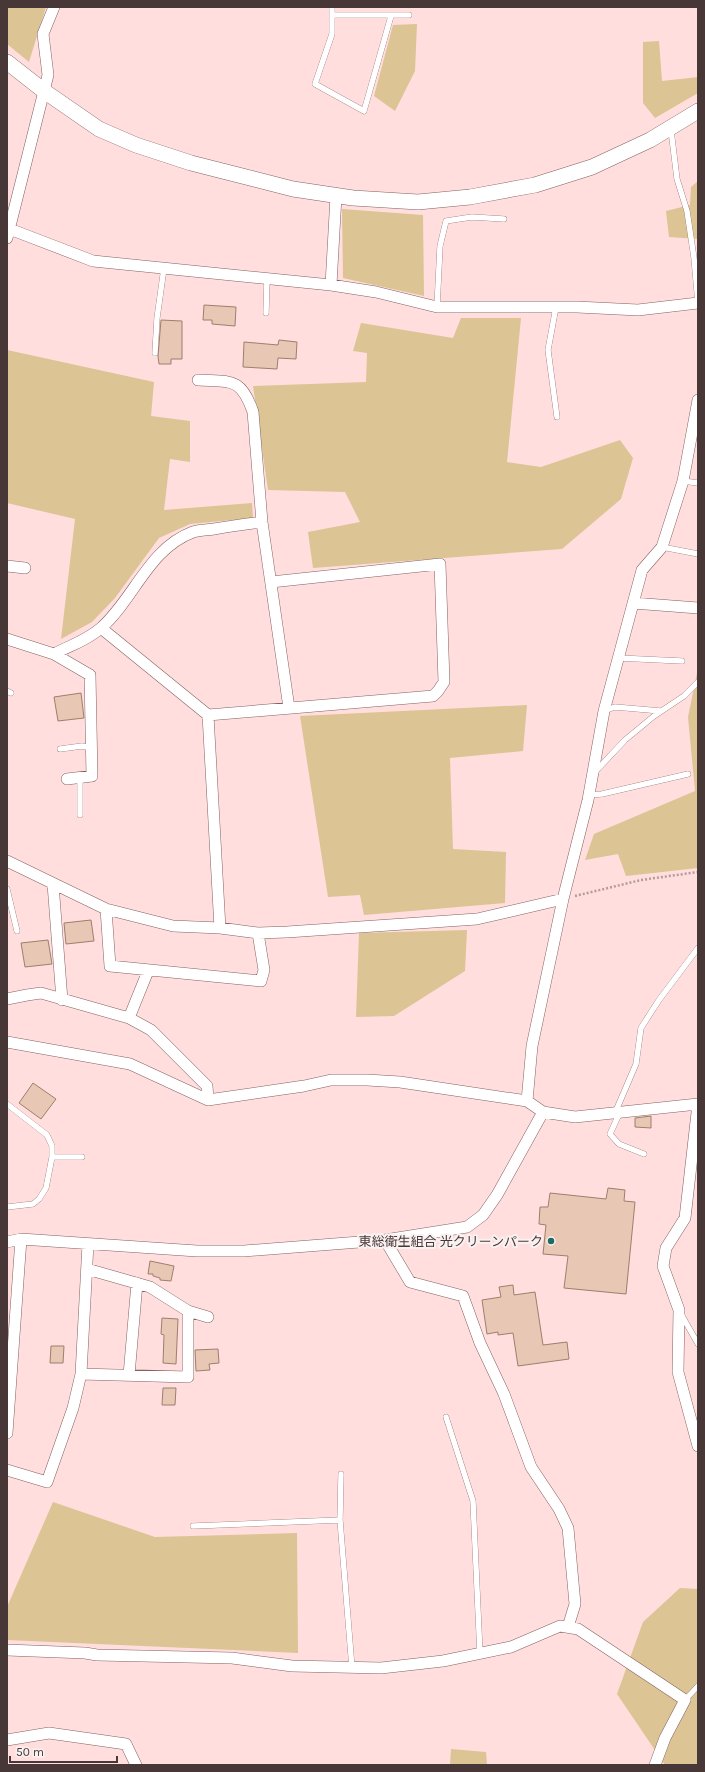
<svg xmlns="http://www.w3.org/2000/svg" width="705" height="1772" viewBox="0 0 705 1772" font-family="Karla,'Noto Sans JP',sans-serif">
	<style>
		.green { fill: #dcc495 }
		.building { fill: #e8c7b4; stroke: #9d7f6d }
		.lines { fill: none; stroke-linecap: round; stroke-linejoin: round }
		.lane-casing { stroke: #846161; stroke-width: 6 }
		.street-casing { stroke: #846161; stroke-width: 12 }
		.secondary-casing { stroke: #846161; stroke-width: 16 }
		.path { stroke: #b59b9a; stroke-width: 2.5; stroke-dasharray: 2 2; stroke-linecap: butt }
		.lane { stroke: #fff; stroke-width: 5.5 }
		.street { stroke: #fff; stroke-width: 11 }
		.secondary { stroke: #fff; stroke-width: 15 }
		.poi-dot { fill: #226a60; stroke: #faf2f2; stroke-width: 1.5 }
		.labels { text-anchor: middle; stroke-width: 4; stroke-linejoin: round; paint-order: stroke }
		.poi-label { font-size: 13px; fill: #473837; stroke: #faf2f2; text-anchor: end }
	</style>
	<rect width="100%" height="100%" fill="#ffdedd"/>
	<path class="green" d="M7 7H46L29 62 7 44Z
		M417 24 415 71 395 111 374 96 393 25Z
		M659 41 662 81 698 77V93L655 118 643 103V42Z
		M698 181V239L669 237 666 211 690 205 691 187Z
		M342 209 423 215 424 296 343 278Z
		M461 318H521L507 462 541 467 620 440 633 458 621 499 562 549 313 568 308 532 360 522 345 492 268 490 253 386 366 382 367 353 353 351 361 323 453 338Z
		M7 350 154 382 151 416 190 421V462L170 459 164 510 252 503 253 518 190 524 159 538 115 598 92 622 61 639 75 519 7 503Z
		M698 668V868L626 876 618 854 585 860 594 834 695 791 688 717Z
		M527 705 523 751 450 758 453 849 506 852 505 903 364 915 360 895 328 897 300 716Z
		M467 930 465 971 394 1016 356 1017 359 933Z
		M53 1502 155 1537 297 1533 298 1653 7 1640V1607Z
		M680 1588 698 1589V1765H665L617 1694 643 1622Z
		M451 1749 486 1752 487 1765H450Z"/>
	<path class="building" d="M204 305 236 307 235 326 212 324V320H203Z
		M161 320 182 321V359H171V364H159L158 356Z
		M279 340 297 342 296 359 278 358 277 369 243 367 244 342 278 345Z
		M81 693 84 718 58 721 54 697Z
		M91 920 94 941 66 944 64 923Z
		M48 940 52 964 25 967 21 943Z
		M33 1083 56 1099 41 1119 19 1103Z
		M651 1116V1128L635 1127V1118Z
		M608 1188 625 1190 624 1201 635 1202 626 1294 564 1288 568 1256 543 1254 546 1225 539 1224 540 1207H548L550 1193 606 1199Z
		M150 1261 174 1266 171 1281 160 1280V1278L153 1276V1274H148Z
		M513 1285 514 1295 535 1292 543 1345 567 1342 569 1359 518 1366 513 1333 498 1335V1332L487 1334 482 1300 501 1297 499 1287Z
		M162 1318 178 1319 176 1364 163 1363 164 1335 161 1334Z
		M51 1346H64L63 1363H50Z
		M218 1349 219 1363 209 1364 210 1370 196 1371 195 1350Z
		M163 1388H176L175 1405H162Z"/>
	<g class="lines">
		<defs>
			<path id="lane" d="M332 7V34L315 84 364 111 391 16
				M332 15H409
				M671 130 677 179 687 211 694 258 698 303
				M437 307 440 246 446 221 472 217 504 219
				M556 307 548 350 557 417
				M266 313 267 278
				M155 353 157 318 164 268
				M683 481 698 483
				M662 547 698 554
				M618 658 682 661
				M7 691 11 693
				M604 711 615 707 661 711
				M60 749 82 746 91 748
				M595 772 625 740 654 716 684 696 698 682
				M80 777V815
				M589 795 602 794 688 774
				M7 889 17 931
				M7 1104 47 1135 52 1146V1157L46 1188 39 1199 33 1204 7 1207
				M620 1112 610 1134 619 1144 644 1154
				M615 1113 636 1064 641 1028 659 1000 698 948
				M52 1157H82
				M681 1314 698 1344
				M446 1417 473 1501 480 1654
				M341 1474 340 1520 352 1668
				M193 1526 340 1520
				M685 1700 698 1686"/>
			<path id="street" d="M7 228 93 261 331 285 376 292 437 307H577L638 310 698 303
				M7 238 48 75 43 34 54 7
				M331 285 336 196
				M198 380C231 382 241 377 253 412L262 522 289 708
				M7 566 25 568
				M633 603 698 608
				M101 628 208 715 433 696 438 691 444 682 440 564 271 582
				M7 639 54 654 90 675 92 776 67 779
				M54 654C71 645 86 641 101 628 134 599 149 548 193 532 199 530 207 530 214 529 230 526 246 524 262 522
				M208 715 220 928
				M7 861 106 909 173 926 220 928 258 933 287 932 477 919 563 899
				M53 884 62 1000
				M106 909 110 966 261 981 264 970 258 933
				M7 999 27 995 41 993 129 1018 151 1030 207 1086 208 1100
				M129 1018 148 971
				M7 1042 130 1064 208 1100 304 1086 331 1080H367L400 1082 527 1101 543 1112 575 1117 698 1104 685 1218 666 1248 663 1266 679 1310 678 1372 698 1446
				M527 1101 532 1046 563 899 588 800 604 711 642 570 662 547 683 481 698 400
				M385 1240 410 1282 463 1296 480 1343 504 1394 531 1467 559 1509 568 1528 575 1604 568 1627
				M7 1242 21 1239 197 1251H244L385 1240 467 1227 483 1215 497 1195 543 1112
				M87 1269 150 1287 188 1311 208 1317
				M81 1374 188 1377V1311
				M129 1375 137 1283
				M7 1433 21 1239
				M7 1470 47 1482 73 1408 81 1374 88 1244
				M7 1650 85 1653 97 1655 232 1658 292 1666 381 1668 443 1661 511 1647 560 1626 578 1629 685 1700 665 1738 655 1765
				M7 1740 49 1733 126 1744 136 1765"/>
			<path id="secondary" d="M7 62 44 91 99 129 136 145 191 163 293 189 353 198 418 202 470 197 535 185 592 167 650 140 698 111"/>
		</defs>
		<use href="#lane" class="lane-casing"/>
		<use href="#street" class="street-casing"/>
		<use href="#secondary" class="secondary-casing"/>
		<path class="path" d="M575 896 641 880 698 872"/>
		<use href="#lane" class="lane"/>
		<use href="#street" class="street"/>
		<use href="#secondary" class="secondary"/>
	</g>
	<circle class="poi-dot" cx="551" cy="1241" r="4"/>
	<g class="labels">
		<g class="poi-label">
			<text x="543" y="1246">東総衛生組合 光クリーンパーク</text>
		</g>
	</g>
	<rect width="705" height="1772" fill="none" stroke="#473837" stroke-width="16"/>
	<path d="M10 1756v6h107v-6" fill="none" stroke="#473837" stroke-width="2"/>
	<text x="16" y="1756" font-size="12" fill="#473837" stroke="#faf2f2" stroke-width="3" paint-order="stroke">50 m</text>
</svg>
